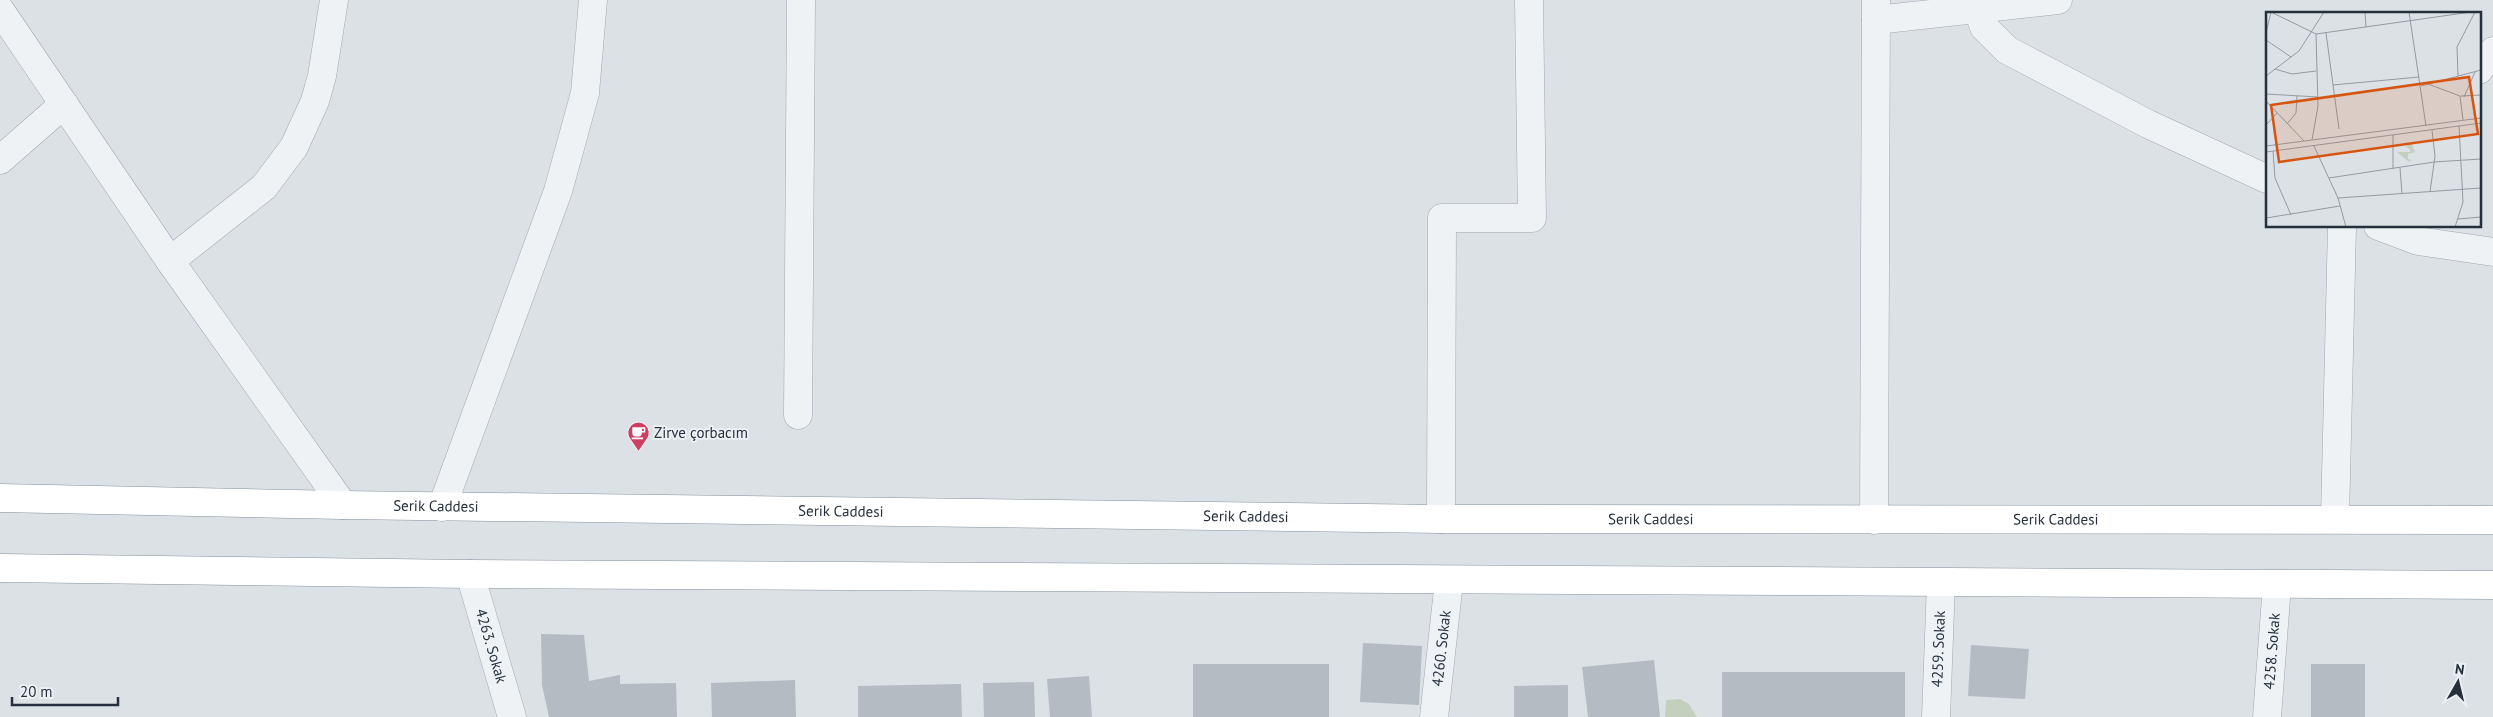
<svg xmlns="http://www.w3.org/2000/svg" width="2493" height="717" viewBox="0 0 2493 717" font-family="'PT Sans',sans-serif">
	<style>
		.green { fill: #c4d0be }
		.building { fill: #b4bbc3 }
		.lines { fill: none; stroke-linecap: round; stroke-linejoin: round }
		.minor-casing { stroke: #a2a8b0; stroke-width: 29 }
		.highway-casing { stroke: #84909d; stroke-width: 29 }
		.minor { stroke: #eff2f5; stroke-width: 28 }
		.highway { stroke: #fff; stroke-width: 28 }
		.labels { text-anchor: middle; stroke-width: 4; stroke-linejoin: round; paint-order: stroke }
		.poi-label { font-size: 15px; fill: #26303d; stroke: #ecf0f4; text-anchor: start }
		.street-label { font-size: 15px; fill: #26303d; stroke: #ecf0f4 }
		.inset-road { fill: none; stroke: #939aa2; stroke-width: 1 }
		.view { fill: #d55511; fill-opacity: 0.15; stroke: #d55511; stroke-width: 2.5 }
		.inset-edge { fill: none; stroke: #26303d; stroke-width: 2.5 }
	</style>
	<rect width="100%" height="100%" fill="#dce1e6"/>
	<path class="green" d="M1680 699 1689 704 1697 717H1665L1666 700Z"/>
	<path class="building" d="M541 634 584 635 589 681 620 675V684L676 683 677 717H549L542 685Z
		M1363 643 1422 646 1419 705 1360 702Z
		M1971 645 2029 649 2025 699 1968 696Z
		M1654 660 1660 717H1588L1582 667Z
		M1193 664H1329V717H1193Z
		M2311 664H2365V717H2311Z
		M1722 672H1905V717H1722Z
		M1089 676 1092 717H1050L1047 679Z
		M795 680 796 717H712L711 683Z
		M1034 682 1035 717H984L983 683Z
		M961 684 962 717H858V686Z
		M1568 685V717H1514V686Z"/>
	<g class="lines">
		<defs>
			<g id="minor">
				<path d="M0 10 170 261 343 505"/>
				<path d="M1978 10 1984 27 2007 50 2148 124 2267 179"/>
				<path d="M1876 20 2058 0"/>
				<path d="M2479 70 2493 51"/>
				<path d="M0 160 64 104"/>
				<path d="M2378 226 2418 241 2493 252"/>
				<path d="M170 261 264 187 294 147 315 101 322 76 334 0"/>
				<path d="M798 415 801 0"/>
				<path d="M442 507 558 191 585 93 593 0"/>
				<path d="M1441 519 1442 218H1532L1529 0"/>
				<path d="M2335 519 2342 226"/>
				<path d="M1874 520 1876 0"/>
				<path id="s1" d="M470 574 512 717"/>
				<path id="s2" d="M1434 717 1449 581"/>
				<path id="s3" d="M1936 717 1941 583"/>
				<path id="s4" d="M2267 717 2277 585"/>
			</g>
			<g id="highway">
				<path id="s5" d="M0 498 343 505 1441 519 2493 520"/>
				<path d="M0 568 470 574 2493 585"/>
			</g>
		</defs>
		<use href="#minor" class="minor-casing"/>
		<use href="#highway" class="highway-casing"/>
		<use href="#minor" class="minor"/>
		<use href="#highway" class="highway"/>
	</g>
	<defs>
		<symbol id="cafe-pin" viewBox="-11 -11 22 30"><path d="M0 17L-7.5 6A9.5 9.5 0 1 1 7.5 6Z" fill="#cd4061" stroke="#ecf0f4"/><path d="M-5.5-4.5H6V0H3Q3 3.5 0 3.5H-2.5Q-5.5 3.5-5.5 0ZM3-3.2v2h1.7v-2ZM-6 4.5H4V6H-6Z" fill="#fff"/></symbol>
	</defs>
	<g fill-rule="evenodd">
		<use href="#cafe-pin" x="626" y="420" width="25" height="34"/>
	</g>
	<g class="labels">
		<g class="poi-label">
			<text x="654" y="438">Zirve çorbacım</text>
		</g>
		<g class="street-label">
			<text dy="5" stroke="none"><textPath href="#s5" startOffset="436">Serik Caddesi</textPath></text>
			<text dy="5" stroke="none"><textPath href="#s5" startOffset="841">Serik Caddesi</textPath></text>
			<text dy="5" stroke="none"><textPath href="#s5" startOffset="1246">Serik Caddesi</textPath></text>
			<text dy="5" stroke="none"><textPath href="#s5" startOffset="1651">Serik Caddesi</textPath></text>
			<text dy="5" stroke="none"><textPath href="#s5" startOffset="2056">Serik Caddesi</textPath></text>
			<text dy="5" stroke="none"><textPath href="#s1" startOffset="75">4263. Sokak</textPath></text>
			<text dy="5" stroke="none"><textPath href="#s2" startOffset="69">4260. Sokak</textPath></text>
			<text dy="5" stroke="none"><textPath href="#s3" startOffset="68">4259. Sokak</textPath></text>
			<text dy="5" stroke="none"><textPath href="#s4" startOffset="66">4258. Sokak</textPath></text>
		</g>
	</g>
	<g transform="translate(2266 12)">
		<rect width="215" height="215" fill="#dce1e6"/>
		<path d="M145 130 149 140 142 142V147L146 148 143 150 131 140H144V137L140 135Z" fill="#c4d0be"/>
		<path class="inset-road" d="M5 0 50 22 205 0M99 0 100 15M143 0 160 114M0 21 5 0M60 21 73 117M0 28 25 45M9 57 26 62 50 59M0 64 33 39 58 0M192 64 191 35 209 0M162 72 194 84 197 108M67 73 153 65M155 74 215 58M0 82 52 85M195 84 215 83M198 85 209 60M0 89 38 129M21 112 30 101 31 84M0 113 11 101M127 123V157M46 128 52 94 50 22M0 134 215 106M48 134 72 186 80 215M7 139 9 166 25 203M0 140 215 111M134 156 136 182M63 166 168 150 215 147M164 180 169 144 166 118M72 186 215 176M0 206 74 194M192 207 215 205M189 215 197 190 193 114"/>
		<path class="view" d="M203 65 212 122 13 150 5 93Z"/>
		<rect width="215" height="215" class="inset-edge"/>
	</g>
	<g transform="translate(2458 682) rotate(8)" stroke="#ecf0f4" stroke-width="4" paint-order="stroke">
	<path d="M0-4L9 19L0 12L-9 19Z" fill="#26303d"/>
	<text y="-8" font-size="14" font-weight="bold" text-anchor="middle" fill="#26303d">N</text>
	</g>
	<path d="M12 697v8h106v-8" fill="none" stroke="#26303d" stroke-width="2.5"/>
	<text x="20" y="697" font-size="15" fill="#26303d" stroke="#ecf0f4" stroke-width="4" paint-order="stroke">20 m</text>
</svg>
